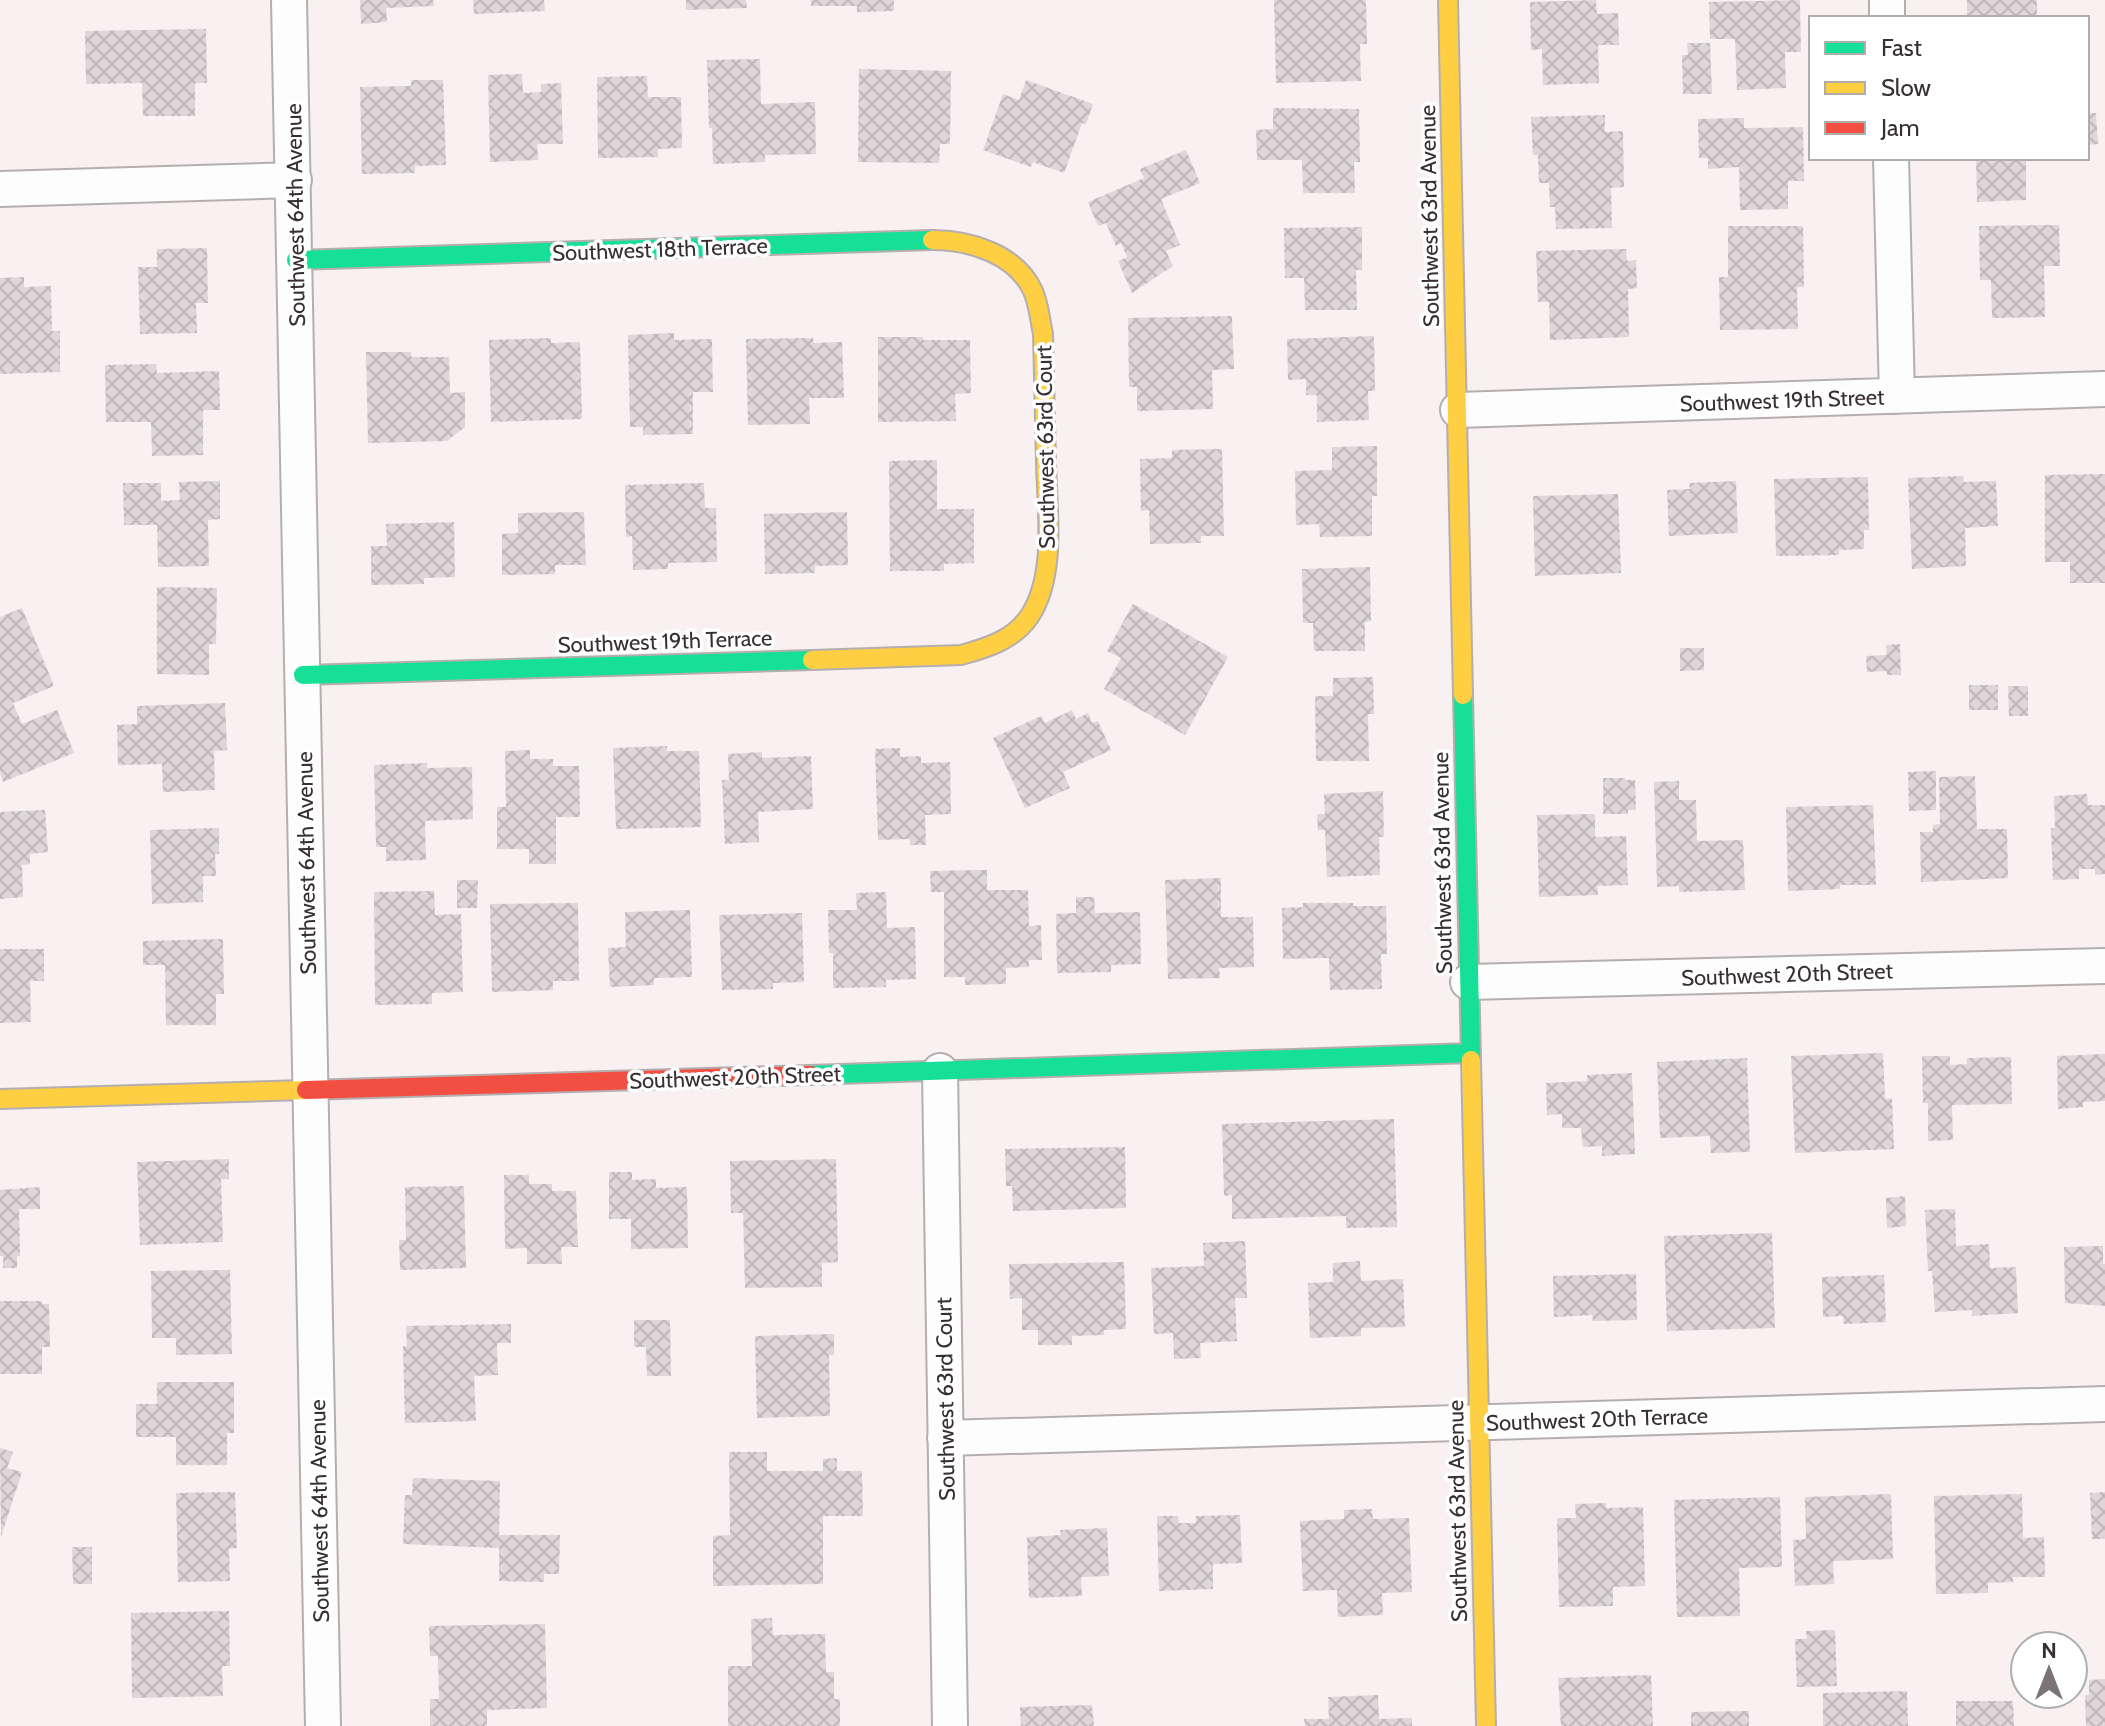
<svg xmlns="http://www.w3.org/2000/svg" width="2105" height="1726" viewBox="0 0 2105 1726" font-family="Cabin,sans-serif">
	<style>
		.building { fill: url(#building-cross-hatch) }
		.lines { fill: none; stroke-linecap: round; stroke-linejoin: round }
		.street-casing { stroke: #b5aeaf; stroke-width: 38 }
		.fast-casing { stroke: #b5aeaf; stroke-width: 22 }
		.slow-casing { stroke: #b5aeaf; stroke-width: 22 }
		.jam-casing { stroke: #b5aeaf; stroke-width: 22 }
		.street { stroke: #fefdfd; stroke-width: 34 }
		.fast { stroke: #16e098; stroke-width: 18 }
		.slow { stroke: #ffcf43; stroke-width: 18 }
		.jam { stroke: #f24e42; stroke-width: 18 }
		.labels { text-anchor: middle; stroke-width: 7; stroke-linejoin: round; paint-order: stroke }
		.street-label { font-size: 22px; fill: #372f30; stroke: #fff }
	</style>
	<defs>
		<pattern id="building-cross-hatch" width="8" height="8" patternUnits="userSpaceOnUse" patternTransform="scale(2)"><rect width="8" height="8" fill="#ded6d8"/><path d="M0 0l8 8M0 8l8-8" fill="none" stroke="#bfb8ba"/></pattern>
	</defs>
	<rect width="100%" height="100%" fill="#f8f0f1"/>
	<path class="building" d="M360 0H433L434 6 386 8 387 22 361 24Z
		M473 0H544L545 11 474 14Z
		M686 0H746L747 8 686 10Z
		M811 0H894V11L857 12V6H811Z
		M1274 0H1366L1367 44H1360L1361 81 1276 83Z
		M1596 0 1597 14 1618 13 1619 45H1598L1599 83 1543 85 1542 49 1531 50 1530 2Z
		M1800 0 1801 52H1785L1786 88 1737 90 1735 39H1710L1709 2Z
		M1967 0H2037V18H1967Z
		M206 29 207 83H195V116H143L142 83 86 84 85 31Z
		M1687 43H1710L1712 94H1683L1682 55H1688Z
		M760 59 761 104 815 102 816 154 765 155V162L713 164 712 128H709L707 60Z
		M859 69 951 71 950 144H940L939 163 858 162Z
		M522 74 523 93 541 92V84L561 83 563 144H537L538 160 490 162 488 75Z
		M647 76 648 97H681L682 148 658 149V157L598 158 597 77Z
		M411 80H443L446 165 415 166V173L362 174 360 87 411 86Z
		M1026 80 1093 104 1086 124 1082 123 1064 173 1033 162 1031 167 983 150 1003 94 1019 100Z
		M1273 108 1359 109 1360 162H1354L1355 193H1303L1302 160H1257L1256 130 1273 129Z
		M2087 113H2096L2098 144 2087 145Z
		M1605 115V132L1623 131 1624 187 1611 188 1612 228 1556 229 1555 207H1550L1549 183H1539L1538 155H1533L1531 117Z
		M1744 118V128L1803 127 1804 181H1788V209L1740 210 1739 167 1708 169V158H1699L1698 119Z
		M1186 150 1200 183 1161 199 1180 245 1166 251 1173 266 1132 293 1118 261 1127 257 1121 243 1116 246 1106 223 1098 226 1088 202 1144 178 1140 169Z
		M1976 158H2026V200L1977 202Z
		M2059 225 2060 266H2044L2045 317 1992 318 1991 280H1980L1979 226Z
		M1728 226H1803L1804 287H1797L1798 329 1720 330 1719 277H1728Z
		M1362 227V270H1356L1357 310H1305L1304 278H1285L1284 228Z
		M207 248 208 303H196L197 333 140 334 138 267H157V249Z
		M1626 249 1627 261 1636 260 1637 288 1628 289 1629 337 1550 340 1549 302H1538L1536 251Z
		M24 277V287L51 286 52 331H60V372L0 374V278Z
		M1232 316 1234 369 1212 370 1213 409 1137 411V387H1129L1128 318Z
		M674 333V340L712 339 713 392H693V434L643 435V427H630L628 335Z
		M1374 336 1375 391H1368L1369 420 1317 422V395H1306V379L1288 380 1287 339Z
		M878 337H923V340H970L971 393 955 394 956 421 878 422Z
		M551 338V343L580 342 582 419 491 422 489 340Z
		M813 338 814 343 842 342 844 398H809L810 424 748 425 746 339Z
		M366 352H411V357H449L450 393 465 392V427L447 441 368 443Z
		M156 364 157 373 219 371 220 410H203V455L152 456 151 422H106L105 365Z
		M1377 446V496H1372V536L1320 537 1319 524 1296 525 1295 471 1332 470V447Z
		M1222 449 1224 536H1201V543L1150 544 1149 510 1141 511 1140 459 1172 458V450Z
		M937 460V509H974V563L944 564V571H890L889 461Z
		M2105 474V583H2070V562H2045V475Z
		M1963 476 1964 482 1996 481 1998 526 1965 528 1966 566 1912 569 1908 478Z
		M1868 477 1869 530H1864V549L1839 550V555L1776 556 1774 479Z
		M220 481V519L208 520 209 566 158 567 157 525H124L123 483H161V501L180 500 179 482Z
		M1736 481 1738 533 1669 536 1667 490 1690 489 1689 483Z
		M704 483 705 508H716L717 562 668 563V569L633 570 632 536 626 537 625 485Z
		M1618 494 1621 573 1535 576 1533 496Z
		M584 512 586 565H555V574L502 575V534L518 533V513Z
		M847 512 848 565 815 566V573L765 574 764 514Z
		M454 522 455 577 424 578V584L371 585V546H387L386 524Z
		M1370 567 1371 621 1365 622V651H1314L1313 623H1303L1302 569Z
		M157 587 217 588 216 644H209V675L157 674Z
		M1133 604 1228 657 1185 735 1104 689 1121 658 1107 651Z
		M22 608 54 686 13 703 22 724 57 710 74 753 3 782 0 773V617Z
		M1900 644 1901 675H1887V671L1867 672 1866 656 1887 655 1886 645Z
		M1680 648H1704V670L1680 671Z
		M1373 677 1374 714H1368L1369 761H1316L1315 696H1333V678Z
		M1969 685H1998V710H1969Z
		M2008 686H2028V716H2009Z
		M225 703 227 750 214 751 215 790 163 792 162 764 118 765 117 725 137 724V706Z
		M1072 710 1076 719 1088 713 1092 723 1098 721 1111 750 1063 772 1070 788 1025 808 993 738 1041 716 1045 723Z
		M667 746V751H699L701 827 616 829 613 748Z
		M900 748V757L921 756V763L950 762 951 814 925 815 926 845H910V839L878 840 875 749Z
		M530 750V759H553V766H579L580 817H556V864H529V849H497V807H506L505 751Z
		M762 752V758L811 756 813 809 758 812 759 842 725 844 722 780H729L728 754Z
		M427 763V768L472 767 473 819 425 821 426 860 386 861V847H376L374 765Z
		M1936 771V810L1909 811 1908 772Z
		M1975 776 1977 829H2007L2008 878 1921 882 1920 832H1933V825L1940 824 1939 777Z
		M1603 778H1625V780H1635L1636 810H1628V814H1603Z
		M1679 781V800H1696L1697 841 1743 840 1745 890 1679 892V886L1657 887 1654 782Z
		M1383 791 1384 837H1379L1380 875 1327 877 1325 830H1318L1317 814H1325L1324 794Z
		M2087 794 2088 805H2105V874L2095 875V869H2079V879L2053 880 2051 828H2055L2054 796Z
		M1873 805 1876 885H1840V889L1788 891 1786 807Z
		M45 810 48 852 30 854V864L22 865 23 897 0 899V812Z
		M1595 814V837L1626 836 1628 885 1597 886 1598 895 1539 897 1537 815Z
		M219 828V854H215L216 876H203V902L152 904 150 830Z
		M987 870V890H1028L1029 926 1041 925 1042 960H1029V967L1006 968V984L965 985V977H944V892H931L930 871Z
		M1221 878V917H1253L1254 967 1219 968 1220 978 1168 979 1165 880Z
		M457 880H478L477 908H457Z
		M434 891 435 915 461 914 463 992 432 993V1004L375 1005 374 892Z
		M886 892 887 928 915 927 916 979 886 980V987L833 988V953H829L828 910H857L856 893Z
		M1076 897H1094L1095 913 1140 912 1141 964 1111 965V972L1057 973 1056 914 1076 913Z
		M578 903 579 981H553V990L492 992 490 904Z
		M1303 903H1353V906H1386L1387 954H1381L1382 989 1330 990 1329 958 1283 959 1282 908 1303 907Z
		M690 910 692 977 654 978V985L610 987 608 948 626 947 625 912Z
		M802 913 804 982 773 983V989L722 990 719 915Z
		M223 939 224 994H216V1025H166L165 965H143V941Z
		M0 949H44V981H30L31 1022 0 1023Z
		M1883 1053 1885 1099 1892 1098 1894 1149 1795 1153 1791 1056Z
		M2105 1054V1101L2083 1102V1107L2058 1109 2057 1056Z
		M1922 1056H1950V1065L1967 1064V1058L2011 1057 2012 1104 1952 1105 1953 1140 1928 1141V1103H1923Z
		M1747 1058 1750 1152 1711 1153 1710 1136 1660 1138 1657 1062Z
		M1632 1073 1635 1154 1602 1156V1146L1583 1147 1581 1128H1562V1114L1547 1115 1546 1083 1587 1081V1075Z
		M1394 1119 1397 1227 1346 1228V1216L1232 1219V1195L1224 1196 1222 1124Z
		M1125 1147 1126 1208 1013 1211 1012 1186H1006L1005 1149Z
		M229 1159V1179H221L223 1242 140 1245 137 1162Z
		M836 1159 838 1262 822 1263V1287L745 1288 743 1213H731L730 1161Z
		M609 1172H632V1180L656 1179V1188L687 1187 688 1248 631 1249V1219H609Z
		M504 1175H529V1184H552V1191H576L578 1247H561L562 1264H527V1248L505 1249Z
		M464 1186 466 1268 400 1270 399 1240H406L405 1187Z
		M40 1187V1209H19L20 1256H17V1268H3V1256H0V1190Z
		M1905 1196 1906 1226 1887 1228 1886 1198Z
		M1955 1209 1956 1246 1989 1244 1990 1268 2016 1267 2018 1313 1972 1316V1310L1935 1312 1932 1271H1928L1925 1210Z
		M1772 1233 1775 1328 1667 1331 1664 1236Z
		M1245 1241 1247 1298H1235L1237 1341 1200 1343 1201 1358 1174 1359 1173 1333 1154 1334 1151 1268 1204 1266 1203 1243Z
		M2103 1246V1264H2105V1306L2065 1303 2064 1247Z
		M1360 1261 1361 1281 1403 1279 1405 1327 1361 1328V1336L1310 1338 1308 1283 1333 1282V1263Z
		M1124 1262 1126 1329 1104 1330V1335L1072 1336V1345H1038V1330H1022V1298L1010 1299 1009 1264Z
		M230 1270 232 1354 176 1355V1338H152L151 1271Z
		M1636 1274 1637 1320 1593 1321 1592 1315 1554 1317 1553 1276Z
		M1884 1275 1886 1322 1844 1324 1843 1316 1823 1317 1822 1277Z
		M0 1301H41L42 1304H49L50 1347H42V1374H0Z
		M634 1320H670L671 1376H647L646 1347H634Z
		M511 1324V1343H497L498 1375 474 1376 476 1421 405 1423 403 1346H407L406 1326Z
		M834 1334V1355H829L830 1416 757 1418 755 1336Z
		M157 1382H234V1433H227V1465H176V1437H136V1404H157Z
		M0 1448 13 1452 7 1468 22 1472 1 1537Z
		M729 1452H767V1471H823V1459L837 1458V1471H862L863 1516H823V1584L713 1586V1536L730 1535Z
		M413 1478 500 1481 499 1535H560L559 1574H544V1582L499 1581V1548L403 1544 405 1495H412Z
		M235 1492 237 1548 229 1549 230 1581 178 1582 176 1493Z
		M2105 1492V1539H2092L2090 1493Z
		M1891 1494 1893 1559 1833 1561 1834 1584 1795 1586 1793 1540 1806 1539 1805 1497Z
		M2022 1494 2023 1538 2044 1537 2045 1577H2013V1582L1988 1583V1593L1936 1594 1934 1496Z
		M1780 1497 1782 1567 1739 1568 1740 1616 1677 1617 1674 1500Z
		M1606 1503V1508L1643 1507 1645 1586 1613 1587V1606L1559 1607 1557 1518H1576L1575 1504Z
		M1372 1509 1373 1519 1409 1518 1412 1592 1382 1593 1383 1615 1338 1617 1337 1590 1303 1591 1300 1521 1344 1519V1510Z
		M1240 1515 1242 1563 1213 1564V1589L1159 1591 1157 1516H1178L1179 1523H1196V1516Z
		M1107 1528 1109 1576 1081 1577 1082 1596 1029 1598 1027 1537 1061 1535 1060 1530Z
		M72 1547H92V1584H73Z
		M229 1611 230 1666H222L223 1696 132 1698 131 1613Z
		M772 1618 773 1635 825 1634 826 1672H834V1699H840V1726H728V1666H752L751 1619Z
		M545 1624 547 1708 487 1710V1726H430V1699H439L438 1656H430L429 1626Z
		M1835 1630 1837 1686 1797 1687 1795 1639H1807L1806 1631Z
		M1651 1675 1653 1726H1561L1558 1678Z
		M2105 1679V1726H2086L2085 1695H2089V1680Z
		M1907 1691 1908 1726H1823V1693Z
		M1378 1695 1379 1719 1412 1718V1726H1305L1304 1719H1329L1328 1697Z
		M1956 1701H2013L2014 1726H1956Z
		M1092 1705 1094 1726H1021L1020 1707Z
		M1749 1711V1726H1691V1712Z"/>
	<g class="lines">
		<defs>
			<path id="street" d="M289 0 323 1726
				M1887 0V18
				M1891 158 1897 396
				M0 189 294 180
				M1458 410 2105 389
				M1468 982 2105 966
				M940 1071 950 1726
				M945 1438 2105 1404"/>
			<path id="fast" d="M296 260 932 240
				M303 675 812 660
				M1463 695 1471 1060
				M810 1075 1470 1053"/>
			<path id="slow" d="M1448 0 1463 695
				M812 660 961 655C987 648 1013 640 1029 617 1057 576 1047 510 1046 462 1045 419 1044 377 1043 334 1040 320 1039 305 1033 291 1016 254 970 240 932 240
				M1471 1060 1486 1726
				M0 1099 306 1090"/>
			<path id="jam" d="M306 1090 810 1075"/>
		</defs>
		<use href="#street" class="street-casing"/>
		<use href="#fast" class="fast-casing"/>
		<use href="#slow" class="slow-casing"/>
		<use href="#jam" class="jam-casing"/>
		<use href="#street" class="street"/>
		<use href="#fast" class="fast"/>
		<use href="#slow" class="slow"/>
		<use href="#jam" class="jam"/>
	</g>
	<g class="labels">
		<g class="street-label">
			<text transform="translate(295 215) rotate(-91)" y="8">Southwest 64th Avenue</text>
			<text transform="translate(1429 216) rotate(-91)" y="8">Southwest 63rd Avenue</text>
			<text transform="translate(660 249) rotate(-2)" y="8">Southwest 18th Terrace</text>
			<text transform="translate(1782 400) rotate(-2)" y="8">Southwest 19th Street</text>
			<text transform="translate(1045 447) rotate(-91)" y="8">Southwest 63rd Court</text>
			<text transform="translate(665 641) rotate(-2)" y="8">Southwest 19th Terrace</text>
			<text transform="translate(306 863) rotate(-91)" y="8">Southwest 64th Avenue</text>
			<text transform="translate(1442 863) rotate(-91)" y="8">Southwest 63rd Avenue</text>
			<text transform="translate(1787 974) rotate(-2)" y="8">Southwest 20th Street</text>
			<text transform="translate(735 1077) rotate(-2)" y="8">Southwest 20th Street</text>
			<text transform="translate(945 1399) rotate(-91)" y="8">Southwest 63rd Court</text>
			<text transform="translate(1597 1419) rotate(-2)" y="8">Southwest 20th Terrace</text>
			<text transform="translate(319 1511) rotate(-91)" y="8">Southwest 64th Avenue</text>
			<text transform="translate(1457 1511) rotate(-91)" y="8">Southwest 63rd Avenue</text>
		</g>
	</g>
	<rect x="1809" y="16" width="280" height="144" fill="#ffffff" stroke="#afacac" stroke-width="2"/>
	<rect x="1825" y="42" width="40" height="12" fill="#16e098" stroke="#afacac" stroke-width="2"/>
	<text x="1881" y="56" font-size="24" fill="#372f30">Fast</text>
	<rect x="1825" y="82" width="40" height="12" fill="#ffcf43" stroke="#afacac" stroke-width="2"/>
	<text x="1881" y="96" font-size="24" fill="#372f30">Slow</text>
	<rect x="1825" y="122" width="40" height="12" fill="#f24e42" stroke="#afacac" stroke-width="2"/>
	<text x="1881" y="136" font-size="24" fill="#372f30">Jam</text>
	<g transform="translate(2049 1670)"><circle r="38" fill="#ffffff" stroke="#afacac" stroke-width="2"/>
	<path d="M0-6L14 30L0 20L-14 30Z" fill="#7b7374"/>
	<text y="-12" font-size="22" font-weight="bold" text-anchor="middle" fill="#372f30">N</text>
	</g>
</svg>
